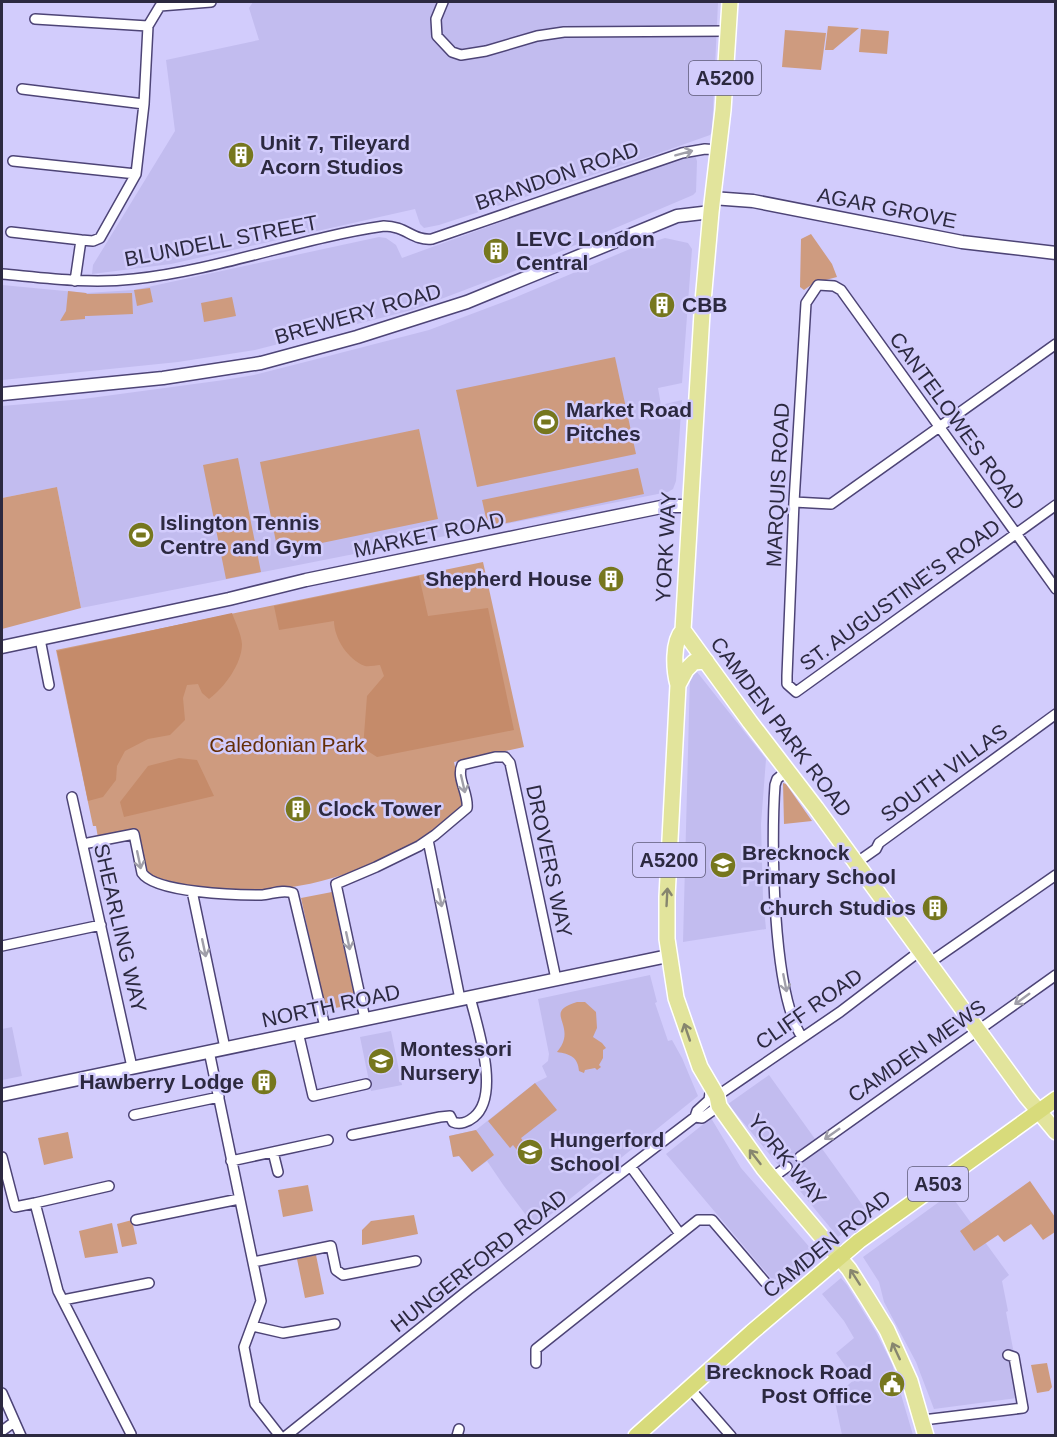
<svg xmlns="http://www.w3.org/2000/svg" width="1057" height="1437" viewBox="0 0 1057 1437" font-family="Helvetica,sans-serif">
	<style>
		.built { fill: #c2bcef }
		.green { fill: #ce9b7f }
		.forest { fill: #c58b6a }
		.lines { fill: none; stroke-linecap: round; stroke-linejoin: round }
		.minor-casing { stroke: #4d4476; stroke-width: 12 }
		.tertiary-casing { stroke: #4d4476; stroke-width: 15 }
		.primary-casing { stroke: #fff; stroke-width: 18 }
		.trunk-casing { stroke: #fff; stroke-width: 18 }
		.minor { stroke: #fff; stroke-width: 9 }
		.tertiary { stroke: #fff; stroke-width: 12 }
		.primary { stroke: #e2e49c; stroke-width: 15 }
		.trunk { stroke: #d8db7b; stroke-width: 15 }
		.oneway { stroke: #a09fa9 }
		.oneway2 { stroke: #87866e }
		.labels { text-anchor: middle; stroke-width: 5; stroke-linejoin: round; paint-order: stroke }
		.shield { fill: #d2ccfc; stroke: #5e5a78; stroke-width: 1.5 }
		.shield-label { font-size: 20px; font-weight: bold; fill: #2c2940 }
		.poi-label { font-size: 21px; font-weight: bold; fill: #2c2940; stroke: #d2ccfc; text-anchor: start }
		.street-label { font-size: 21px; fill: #2c2940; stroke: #d2ccfc }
		.park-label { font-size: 21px; fill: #642e06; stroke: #d2ccfc }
	</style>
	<rect width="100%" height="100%" fill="#d2ccfc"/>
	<path class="built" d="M253 2H718L712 132 710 135 648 157 439 225 424 228 420 224 415 209 171 264 92 274 93 265 175 131 166 60 259 40 249 8Z
		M685 155H695L697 161 696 192 693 195 512 272 412 310 255 350 178 362 2 380V285L86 293 134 290 379 237 386 238 396 245 402 258Z
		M665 238 688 243 692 249 682 383 658 388 661 405 682 400 676 481 673 489 668 492 81 608 57 487 2 498V406L83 399 224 380 254 375 313 360 429 330 514 298 630 249Z
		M697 672 766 759 761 824 763 898 766 929 683 942 690 676Z
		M650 975 657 1002 655 1003 668 1041 672 1040 682 1058 698 1096 535 1227 504 1186 487 1161 472 1172 459 1156 453 1157 449 1136 476 1130 535 1083 547 1077 542 1066 548 1061 549 1054 538 999Z
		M12 1027 22 1076 2 1080V1029Z
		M391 1031 402 1085 371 1091 360 1037Z
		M769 1075 869 1214 838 1237 728 1104Z
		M711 1118 741 1168 818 1257 781 1290 666 1154Z
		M950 1194 1009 1275 1002 1281 1008 1311 1006 1312 1014 1354 1011 1360 1017 1398 934 1409 916 1362 884 1302 879 1282 863 1257Z
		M841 1278 847 1285 876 1332 892 1364 913 1435H842L834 1397 855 1379 836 1353 854 1338 844 1321 822 1294Z"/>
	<path class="green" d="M828 26 859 28 833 50H825Z
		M861 29 889 31 887 54 859 52Z
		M785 30 826 33 821 70 782 67Z
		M811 234 832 264 837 277 814 283 804 290 800 287 801 239Z
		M150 288 153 302 137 306 134 290Z
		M68 291 86 293 87 294 132 293 133 314 88 316H85V319L60 321 66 311Z
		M232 297 236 316 204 322 201 303Z
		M615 357 636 454 477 487 456 390Z
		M419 429 438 519 278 552 260 462Z
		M238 458 261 572 226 579 203 465Z
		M638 468 644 494 488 527 482 500Z
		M57 487 81 608 2 629V498Z
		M483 562 524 747 454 762C456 773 463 792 463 802 463 812 436 831 427 836 359 877 283 899 204 888 186 886 168 880 150 876L147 873 136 829 98 838 96 826H93L56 650Z
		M783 783 786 784 812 821 784 824Z
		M332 892 356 1004 325 1010 301 898Z
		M577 1002H585L596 1012 597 1028 593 1037 602 1043 606 1048 603 1050V1058L599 1065 601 1067 597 1070 595 1068 585 1070 584 1073 579 1071C578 1057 570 1054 557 1052 560 1048 563 1044 564 1039 568 1020 547 1011 577 1002Z
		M535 1083 557 1110 521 1138 528 1148 520 1154 513 1145 510 1148 488 1121Z
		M476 1130 494 1155 472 1172 459 1156 453 1157 449 1136Z
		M68 1132 73 1158 44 1165 38 1138Z
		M1030 1181 1055 1217V1232L1043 1240 1031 1224 1004 1242 998 1235 974 1251 960 1231Z
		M308 1185 313 1211 283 1217 278 1190Z
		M414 1215 418 1234 362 1245V1230L371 1221Z
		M132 1220 137 1244 122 1247 117 1224Z
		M112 1223 118 1253 85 1258 79 1231Z
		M316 1255 324 1294 305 1298 297 1259Z
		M1047 1363 1052 1387 1049 1391 1037 1393 1031 1365Z"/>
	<path class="forest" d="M419 576 428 616 488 608 514 730 377 757 363 748 367 696 384 676 380 665C376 665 369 667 365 666 348 660 334 638 334 621L279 630 274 606Z
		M232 613C235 622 241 633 242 644 242 664 224 688 209 699L202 693 198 684 187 685 183 698 185 720 170 735 148 739 125 751 117 766 116 780 103 797 88 801 57 651Z
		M179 758 197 760 214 796 124 817 120 802 148 766Z"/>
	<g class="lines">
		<defs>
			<path id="minor" d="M443 2 436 19 437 36 452 52 461 55 486 51 537 36 564 32 728 31
				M35 19 148 26 144 104 136 174 100 238 93 241 81 240 75 281
				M148 26 160 6 211 2
				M22 89 144 104
				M13 161 136 174
				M11 232 81 240
				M2 274C46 278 89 284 134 279 219 270 300 238 384 226 406 226 413 241 432 239L682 153 705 149 718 150
				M794 502 831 504 1056 344
				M1056 505 796 692 787 684V676L794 502 806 303 818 285 834 286 841 290 1056 589
				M40 639 49 685
				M788 770 777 779 775 785C771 839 772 994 802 1037
				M72 797 132 1067
				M428 840 460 999
				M83 844 134 834 142 873C155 893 238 895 261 895 272 894 283 889 293 893L325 1027
				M856 863 876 849 879 843 1056 714
				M192 891 225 1048
				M2 946 101 925
				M929 963 1056 875
				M365 1019 336 884 376 867 419 846 435 835 467 808C469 794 456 778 462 765L495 757H505L510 763 556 979
				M298 1032 313 1096 366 1084
				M209 1051 261 1301 244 1347 255 1404 280 1436
				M717 1096 840 1012 920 951
				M134 1115 219 1097
				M695 1117 702 1118 719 1106
				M352 1135 440 1117 450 1116 453 1122C460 1125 468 1122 474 1117 501 1095 477 1026 470 997
				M273 1152 278 1172
				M2 1157 15 1207 35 1203 58 1291 131 1434
				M800 1157 1056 975
				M231 1161 328 1140
				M631 1167 680 1234
				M773 1177 787 1167
				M35 1203 109 1186
				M136 1220 239 1199
				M253 1262 331 1246 336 1270 343 1275 416 1261
				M63 1300 149 1283
				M252 1326 283 1333 335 1324
				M536 1363V1349L698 1220H712L765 1282
				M690 1389 731 1436
				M2 1393 21 1436
				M923 1420 1023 1408 1014 1357 1008 1355
				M2 1431 14 1422
				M286 1436 468 1290 695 1117 697 1111 709 1100 711 1086
				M457 1436 459 1429"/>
			<path id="tertiary" d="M712 198 753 201 962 242 1056 253
				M2 394 163 378 261 363 357 337 467 302 677 216 711 212
				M2 647 229 599 306 580 529 534 666 506H690
				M2 1095 668 956"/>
			<path id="primary" d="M730 2 723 110 711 212 702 313 683 630C672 642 674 670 678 685L667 897V939L676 998 700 1067 717 1096 719 1106 764 1169 849 1269 868 1299 887 1330 910 1381 926 1436
				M683 630 750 722 816 808 1026 1096 1056 1132
				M678 685 686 670 694 662 706 661"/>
			<path id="trunk" d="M636 1436 752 1332 859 1241 1056 1099"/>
		</defs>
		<use href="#minor" class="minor-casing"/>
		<use href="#tertiary" class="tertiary-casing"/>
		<use href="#primary" class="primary-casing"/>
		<use href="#trunk" class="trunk-casing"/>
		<use href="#minor" class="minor"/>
		<use href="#tertiary" class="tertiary"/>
		<use href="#primary" class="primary"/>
		<use href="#trunk" class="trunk"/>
	</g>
	<defs><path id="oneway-shaft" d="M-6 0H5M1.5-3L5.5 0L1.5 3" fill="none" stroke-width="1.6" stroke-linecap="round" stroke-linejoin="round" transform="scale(1.5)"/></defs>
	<g class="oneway">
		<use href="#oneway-shaft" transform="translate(684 153) rotate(-15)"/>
		<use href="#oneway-shaft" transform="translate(463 784) rotate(77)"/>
		<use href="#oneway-shaft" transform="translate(139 860) rotate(78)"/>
		<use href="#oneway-shaft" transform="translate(440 898) rotate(78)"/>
		<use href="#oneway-shaft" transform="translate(348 941) rotate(78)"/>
		<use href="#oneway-shaft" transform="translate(204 948) rotate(78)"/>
		<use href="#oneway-shaft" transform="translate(785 983) rotate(79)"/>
		<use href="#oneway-shaft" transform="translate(1022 999) rotate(144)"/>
		<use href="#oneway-shaft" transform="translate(832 1134) rotate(145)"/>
	</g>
	<g class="oneway2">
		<use href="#oneway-shaft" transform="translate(667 897) rotate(-87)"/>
		<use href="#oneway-shaft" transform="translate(687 1032) rotate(-109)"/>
		<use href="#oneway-shaft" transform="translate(755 1157) rotate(-128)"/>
		<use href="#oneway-shaft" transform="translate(855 1277) rotate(-123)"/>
		<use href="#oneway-shaft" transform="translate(896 1351) rotate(-115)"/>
	</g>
	<defs>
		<symbol id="building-disc" viewBox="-11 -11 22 22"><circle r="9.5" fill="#76771e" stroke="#d2ccfc"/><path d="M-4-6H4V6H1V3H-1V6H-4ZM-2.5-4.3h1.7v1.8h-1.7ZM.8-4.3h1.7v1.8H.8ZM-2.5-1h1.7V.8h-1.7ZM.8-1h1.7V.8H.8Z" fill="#fff"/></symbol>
		<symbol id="stadium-disc" viewBox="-11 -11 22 22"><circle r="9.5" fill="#76771e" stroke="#d2ccfc"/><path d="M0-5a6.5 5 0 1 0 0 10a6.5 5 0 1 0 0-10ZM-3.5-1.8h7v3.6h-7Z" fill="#fff"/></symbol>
		<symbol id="school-disc" viewBox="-11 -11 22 22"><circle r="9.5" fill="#76771e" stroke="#d2ccfc"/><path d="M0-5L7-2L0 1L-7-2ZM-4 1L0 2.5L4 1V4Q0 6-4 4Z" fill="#fff"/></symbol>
		<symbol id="civic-disc" viewBox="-11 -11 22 22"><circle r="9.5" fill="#76771e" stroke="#d2ccfc"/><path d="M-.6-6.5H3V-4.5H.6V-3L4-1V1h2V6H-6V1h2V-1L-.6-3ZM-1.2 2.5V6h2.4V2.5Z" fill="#fff"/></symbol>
	</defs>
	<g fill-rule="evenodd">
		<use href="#building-disc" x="226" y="140" width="30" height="30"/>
		<use href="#building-disc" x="481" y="236" width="30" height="30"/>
		<use href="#building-disc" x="647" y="290" width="30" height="30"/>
		<use href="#stadium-disc" x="531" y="407" width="30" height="30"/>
		<use href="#stadium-disc" x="126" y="520" width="30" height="30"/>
		<use href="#building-disc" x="596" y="564" width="30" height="30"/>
		<use href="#building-disc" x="283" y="794" width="30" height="30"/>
		<use href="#school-disc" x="708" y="850" width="30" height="30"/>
		<use href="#building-disc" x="920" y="893" width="30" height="30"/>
		<use href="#school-disc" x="366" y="1046" width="30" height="30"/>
		<use href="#building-disc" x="249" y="1067" width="30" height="30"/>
		<use href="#school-disc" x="515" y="1137" width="30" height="30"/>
		<use href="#civic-disc" x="877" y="1369" width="30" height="30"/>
	</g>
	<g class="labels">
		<g class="shield">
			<rect x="689" y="61" width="72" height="34" rx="4.5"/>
			<rect x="633" y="843" width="72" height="34" rx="4.5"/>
			<rect x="908" y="1167" width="60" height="34" rx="4.5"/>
		</g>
		<g class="shield-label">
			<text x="725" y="85">A5200</text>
			<text x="669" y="867">A5200</text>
			<text x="938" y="1191">A503</text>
		</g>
		<g class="poi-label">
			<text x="260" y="150">Unit 7, Tileyard<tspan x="260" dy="24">Acorn Studios</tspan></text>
			<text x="516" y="246">LEVC London<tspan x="516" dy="24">Central</tspan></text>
			<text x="682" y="312">CBB</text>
			<text x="566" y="417">Market Road<tspan x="566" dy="24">Pitches</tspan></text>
			<text x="160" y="530">Islington Tennis<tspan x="160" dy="24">Centre and Gym</tspan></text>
			<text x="592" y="586" text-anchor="end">Shepherd House</text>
			<text x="318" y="816">Clock Tower</text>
			<text x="742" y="860">Brecknock<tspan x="742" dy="24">Primary School</tspan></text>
			<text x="916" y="915" text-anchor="end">Church Studios</text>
			<text x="400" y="1056">Montessori<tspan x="400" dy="24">Nursery</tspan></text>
			<text x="244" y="1089" text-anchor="end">Hawberry Lodge</text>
			<text x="550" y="1147">Hungerford<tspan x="550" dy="24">School</tspan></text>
			<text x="872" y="1379" text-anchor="end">Brecknock Road<tspan x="872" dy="24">Post Office</tspan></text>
		</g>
		<g class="street-label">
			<text transform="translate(557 176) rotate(-19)" y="7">BRANDON ROAD</text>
			<text transform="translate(887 208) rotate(11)" y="7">AGAR GROVE</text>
			<text transform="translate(221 241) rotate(-11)" y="7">BLUNDELL STREET</text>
			<text transform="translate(358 314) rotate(-16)" y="7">BREWERY ROAD</text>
			<text transform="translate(957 421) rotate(54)" y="7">CANTELOWES ROAD</text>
			<text transform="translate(778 485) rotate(-87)" y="7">MARQUIS ROAD</text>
			<text transform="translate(429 535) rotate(-12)" y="7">MARKET ROAD</text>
			<text transform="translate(666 547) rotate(-87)" y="7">YORK WAY</text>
			<text transform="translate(900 595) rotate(-36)" y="7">ST. AUGUSTINE'S ROAD</text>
			<text transform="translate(781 727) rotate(53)" y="7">CAMDEN PARK ROAD</text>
			<text transform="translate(944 773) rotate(-36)" y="7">SOUTH VILLAS</text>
			<text transform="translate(549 861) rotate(78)" y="7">DROVERS WAY</text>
			<text transform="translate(120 928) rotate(77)" y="7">SHEARLING WAY</text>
			<text transform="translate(331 1006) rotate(-12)" y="7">NORTH ROAD</text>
			<text transform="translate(809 1009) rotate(-35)" y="7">CLIFF ROAD</text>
			<text transform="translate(917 1051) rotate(-35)" y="7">CAMDEN MEWS</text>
			<text transform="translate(787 1160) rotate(51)" y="7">YORK WAY</text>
			<text transform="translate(827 1244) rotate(-39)" y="7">CAMDEN ROAD</text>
			<text transform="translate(479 1261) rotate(-38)" y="7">HUNGERFORD ROAD</text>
		</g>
		<g class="park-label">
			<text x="287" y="752">Caledonian Park</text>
		</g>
	</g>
	<rect width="1057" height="1437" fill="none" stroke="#2c2940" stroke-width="6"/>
</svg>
